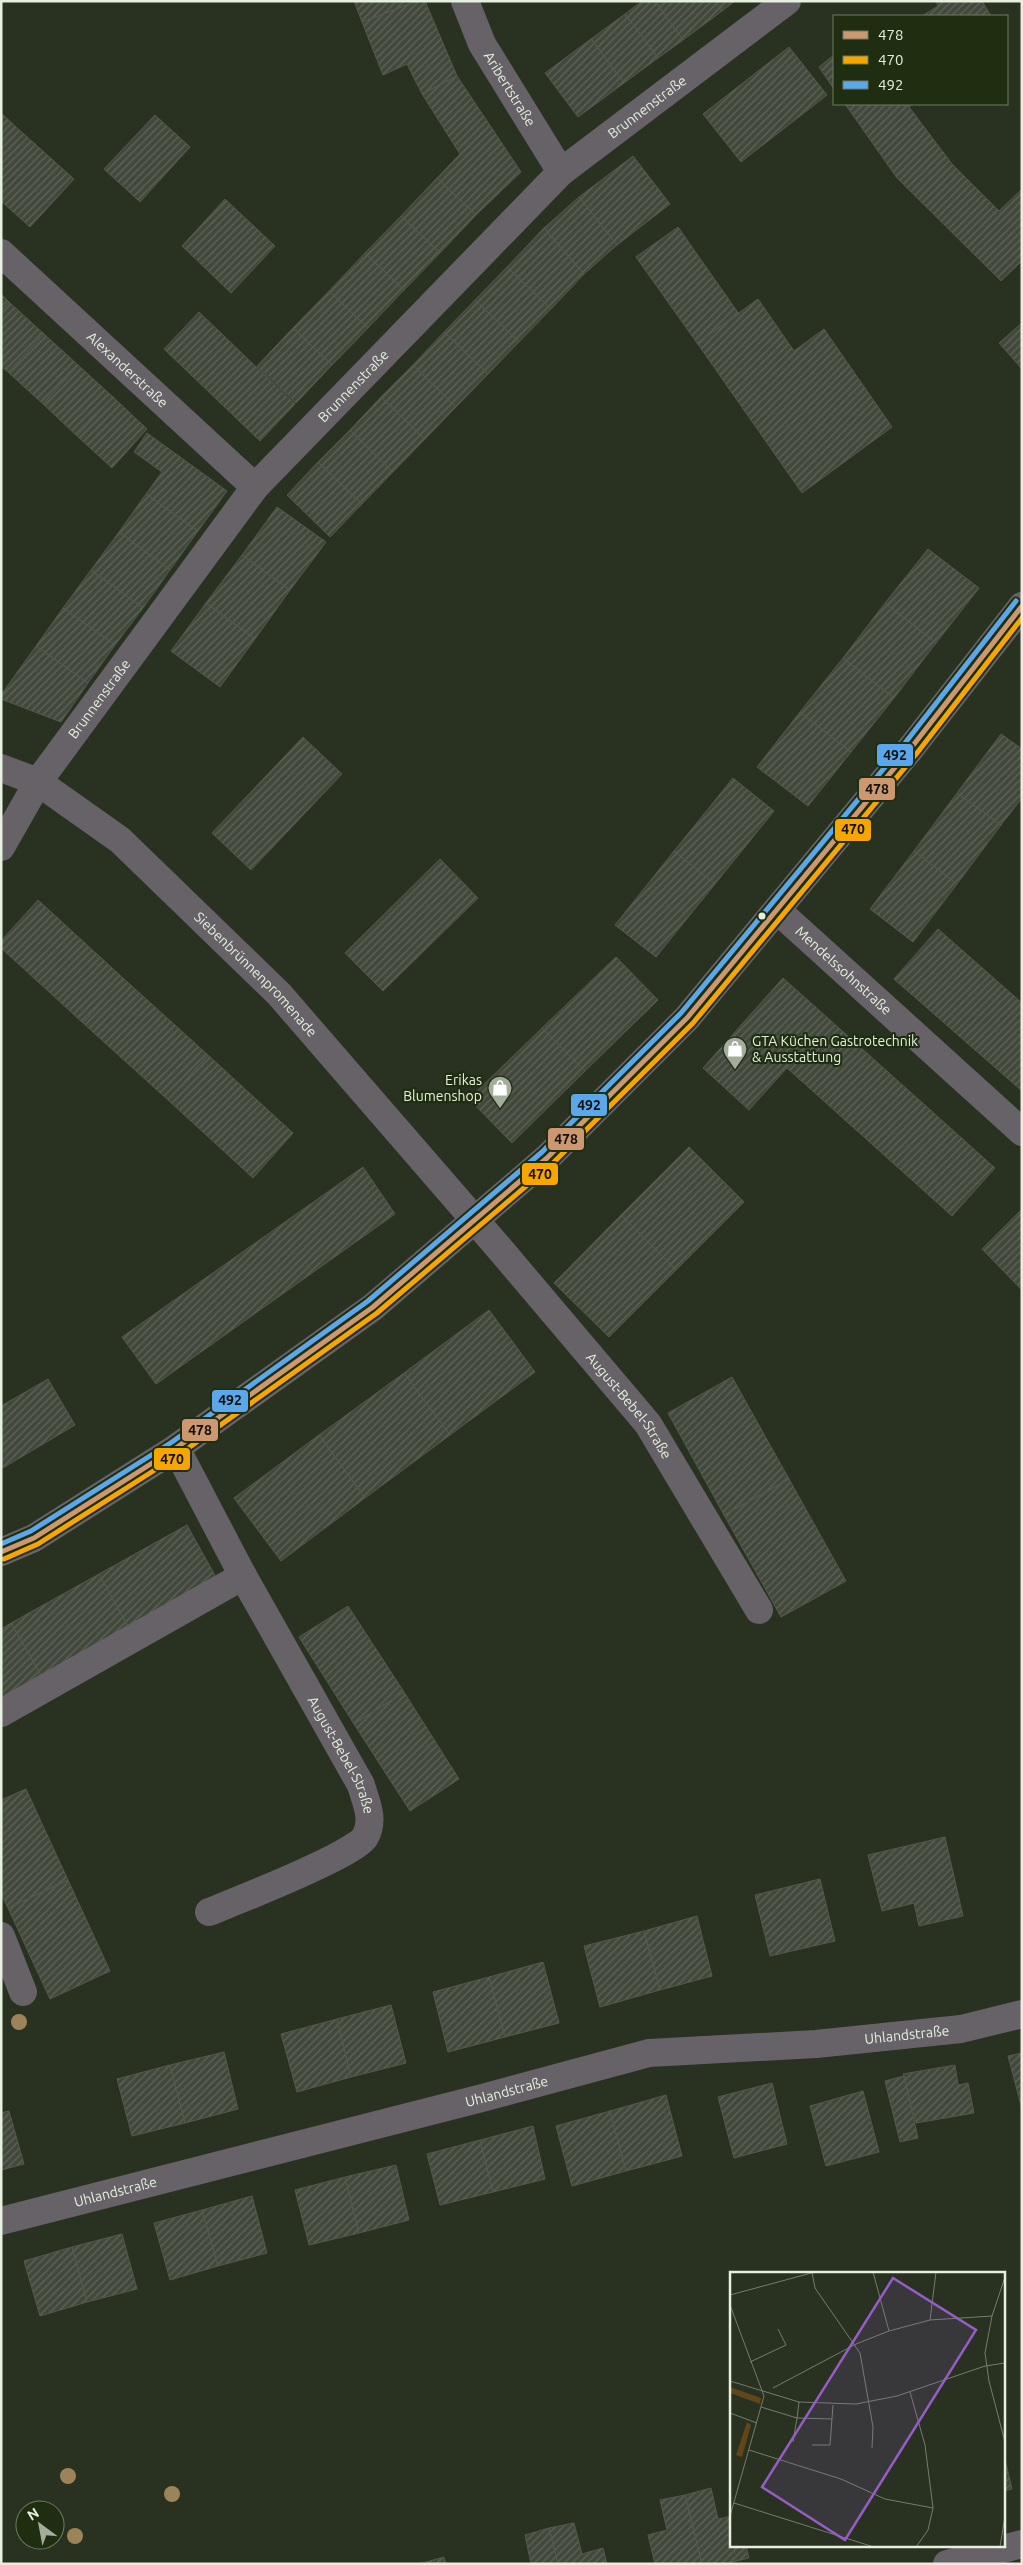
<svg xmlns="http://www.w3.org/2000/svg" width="1023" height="2565" viewBox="0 0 1023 2565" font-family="Ubuntu,sans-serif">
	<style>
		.building { fill: url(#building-hatch); stroke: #535a4d }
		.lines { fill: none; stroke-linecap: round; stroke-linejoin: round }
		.street { stroke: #666268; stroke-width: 28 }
		.secondary { stroke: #676368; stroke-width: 28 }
		.bus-1-casing { stroke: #1f2e10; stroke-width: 9 }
		.bus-2-casing { stroke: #1f2e10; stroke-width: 9 }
		.bus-3-casing { stroke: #1f2e10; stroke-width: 9 }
		.bus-1 { stroke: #cd976f; stroke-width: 5 }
		.bus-2 { stroke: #f7a600; stroke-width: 5 }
		.bus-3 { stroke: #5aa8eb; stroke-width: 5 }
		.tree { fill: #9d8458 }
		.bus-dot { fill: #e6f0de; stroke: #1f2e10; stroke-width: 2 }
		.labels { text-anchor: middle; stroke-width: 4.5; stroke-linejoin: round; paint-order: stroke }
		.street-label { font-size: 14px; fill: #e6f0de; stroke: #1f2e10 }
		.poi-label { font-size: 14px; fill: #e6f0de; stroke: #1f2e10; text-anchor: start }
		.inset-road { fill: none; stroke: #757d6d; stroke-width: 1 }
		.view { fill: #965dc7; fill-opacity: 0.15; stroke: #965dc7; stroke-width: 2.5 }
		.inset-edge { fill: none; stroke: #e6f0de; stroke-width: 2.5 }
		.line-badge { stroke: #1f2e10; stroke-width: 2 }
		.pale-badge-label { font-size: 14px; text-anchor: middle; font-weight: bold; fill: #111 }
	</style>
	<defs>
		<pattern id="building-hatch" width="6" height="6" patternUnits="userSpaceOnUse" patternTransform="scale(1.25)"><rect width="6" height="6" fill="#42493c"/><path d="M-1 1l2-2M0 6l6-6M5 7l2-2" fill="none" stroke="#5d6458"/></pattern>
	</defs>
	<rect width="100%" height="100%" fill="#293121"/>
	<path class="building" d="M354 1H417L362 22Z
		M417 1H425L457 76 422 94 407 64 383 75 362 22Z
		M642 1H655L683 40 658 58 625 14Z
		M655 1H715L722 11 683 40Z
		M715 1H735L722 11Z
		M936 1H982L991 16H922L938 6Z
		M625 14 658 58 624 83 591 39Z
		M591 39 624 83 578 117 545 73Z
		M789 47 827 95 741 162 703 114Z
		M834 55V89L819 67Z
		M457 76 521 172 476 215 437 178 460 154 422 94Z
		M845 104H913L909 107 952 164 999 211 1022 189V261L1001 281 897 178Z
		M1 113 15 126 1 141Z
		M155 115 190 147 140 202 104 169Z
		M15 126 74 179 30 227 1 201V141Z
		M633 156 670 204 617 245 579 197Z
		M437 178 476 215 440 253 401 216Z
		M579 197 617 245 584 274 544 228Z
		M225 199 275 246 231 293 182 246Z
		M401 216 440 253 404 290 365 253Z
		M678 227 739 314 697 343 636 257Z
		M544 228 584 274 551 309 507 267Z
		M365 253 404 290 368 328 329 291Z
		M507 267 551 309 519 342 475 300Z
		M329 291 368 328 332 365 293 328Z
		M1 294 9 302 1 311Z
		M758 299 794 351 824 329 892 427 802 493 697 343Z
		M475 300 519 342 488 374 444 332Z
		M9 302 44 334 8 372 1 366V311Z
		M199 312 295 404 260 441 164 349Z
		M1022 323V369L999 343Z
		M293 328 332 365 296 403 257 366Z
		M444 332 488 374 456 407 413 365Z
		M44 334 78 365 43 404 8 372Z
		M78 365 113 397 77 436 43 404Z
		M413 365 456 407 425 439 381 397Z
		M113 397 147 429 112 468 77 436Z
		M381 397 425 439 393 472 350 430Z
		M350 430 393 472 362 504 318 462Z
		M147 433 227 491 198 531 146 494 162 472 134 452Z
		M318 462 362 504 330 537 287 495Z
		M146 494 198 531 170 570 119 532Z
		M277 507 326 542 290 590 242 555Z
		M119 532 170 570 143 608 91 570Z
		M928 549 979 588 936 643 885 603Z
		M242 555 290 590 255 639 206 603Z
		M91 570 143 608 115 645 63 608Z
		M206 603 255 639 220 687 171 651Z
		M885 603 936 643 894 698 843 658Z
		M63 608 115 645 88 683 36 646Z
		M36 646 88 683 61 722 1 699V695Z
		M843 658 894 698 851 752 800 712Z
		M800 712 851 752 808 806 757 767Z
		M1001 734 1022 749V798L1001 825 957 793Z
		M303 737 342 774 251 870 212 833Z
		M733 778 774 811 715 884 674 851Z
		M957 793 1001 825 957 884 914 851Z
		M674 851 715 884 656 957 615 925Z
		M914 851 957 884 913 942 870 909Z
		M440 859 478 898 383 991 345 953Z
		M38 900 123 978 83 1023 1 948V941Z
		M938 929 1022 1003V1091L894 979Z
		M616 957 658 1000 585 1071 542 1028Z
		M123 978 208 1055 168 1100 83 1023Z
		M783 978 830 1020 749 1110 703 1068Z
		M830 1020 995 1168 952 1216 787 1068Z
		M542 1028 585 1071 512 1143 469 1099Z
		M208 1055 293 1133 253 1178 168 1100Z
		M689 1147 744 1202 676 1270 621 1215Z
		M363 1167 395 1214 156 1384 122 1337Z
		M1022 1209V1290L982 1249Z
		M621 1215 676 1270 609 1337 554 1283Z
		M489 1310 535 1372 450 1435 404 1373Z
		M404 1373 450 1435 365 1498 319 1435Z
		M732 1377 789 1479 724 1515 668 1413Z
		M48 1379 75 1425 1 1469V1406Z
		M319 1435 365 1498 281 1561 234 1498Z
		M789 1479 846 1581 781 1617 724 1515Z
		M187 1525 217 1579 129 1628 99 1574Z
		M99 1574 129 1628 42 1677 11 1623Z
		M348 1606 404 1692 354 1724 299 1637Z
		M11 1623 42 1677 1 1700V1629Z
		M404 1692 459 1779 410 1811 354 1724Z
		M26 1789 68 1880 8 1908 1 1894V1800Z
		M945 1837 963 1916 919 1926 914 1903 882 1911 868 1855Z
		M820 1879 835 1941 770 1956 755 1895Z
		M68 1880 110 1971 50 1999 8 1908Z
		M697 1916 712 1976 660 1990 644 1931Z
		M644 1931 660 1990 600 2007 584 1946Z
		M543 1962 559 2023 505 2037 489 1977Z
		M489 1977 505 2037 448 2052 433 1992Z
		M391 2005 406 2063 351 2077 337 2019Z
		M337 2019 351 2077 297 2092 281 2034Z
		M224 2052 238 2109 185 2123 170 2065Z
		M1022 2053V2109L1008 2056Z
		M170 2065 185 2123 132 2136 117 2079Z
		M955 2065 958 2085 968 2083 974 2113 916 2123 903 2074Z
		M904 2076 918 2138 900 2142 885 2081Z
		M772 2083 787 2144 734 2158 718 2097Z
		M863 2091 879 2152 826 2166 810 2106Z
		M666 2095 682 2156 626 2171 610 2111Z
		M9 2111 24 2164 1 2170V2113Z
		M610 2111 626 2171 572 2186 556 2126Z
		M533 2126 545 2179 493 2192 480 2140Z
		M480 2140 493 2192 440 2205 427 2154Z
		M396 2165 409 2220 359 2233 345 2177Z
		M345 2177 359 2233 309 2245 295 2190Z
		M252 2196 267 2253 218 2266 202 2210Z
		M202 2210 218 2266 170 2280 154 2223Z
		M122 2234 137 2289 87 2302 72 2247Z
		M72 2247 87 2302 40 2316 24 2261Z
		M1004 2455 1012 2489 1004 2491Z
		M711 2488 718 2519 732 2516V2546H746L749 2558 724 2564H702L685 2495Z
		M685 2495 702 2564H655L648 2535 667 2530 660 2500Z
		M574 2523 582 2554 603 2548 607 2564H558L549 2528Z
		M549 2528 558 2564H531L525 2535Z
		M444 2557 446 2564H419Z"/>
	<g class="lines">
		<g class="street">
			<path id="s1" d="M465 1 482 44 561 172"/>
			<path id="s2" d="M1 253 255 487"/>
			<path id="s3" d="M1 768 38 782 120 840 279 994 499 1248 648 1424 759 1610"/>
			<path id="s4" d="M1 847 38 782 255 487 561 172 787 1"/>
			<path id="s5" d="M777 910 1022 1132"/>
			<path id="s6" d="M176 1448 243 1576 361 1785C366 1803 375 1819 365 1837 356 1854 234 1902 209 1912"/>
			<path d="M1 1713 243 1576"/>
			<path d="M1 1936 23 1992"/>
			<path id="s7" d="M1 2221 486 2097 649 2053 816 2044 961 2029 1022 2014"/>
			<path d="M947 2564 1022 2544"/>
		</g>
		<path class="secondary" d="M1 1552 34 1538 176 1448 373 1307 547 1158 687 1018 911 748 1022 606"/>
		<defs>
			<path id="bus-1" d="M1 1552 34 1538 176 1448 373 1307 547 1158 687 1018 911 748 1022 606"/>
			<path id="bus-2" d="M4 1559 38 1544 180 1454 377 1313 552 1164 693 1023 917 753 1022 618"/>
			<path id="bus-3" d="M1 1544 31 1531 172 1442 368 1301 542 1152 681 1013 905 743 1016 601"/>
		</defs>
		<use href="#bus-1" class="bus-1-casing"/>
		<use href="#bus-2" class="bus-2-casing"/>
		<use href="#bus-3" class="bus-3-casing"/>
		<use href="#bus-1" class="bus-1"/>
		<use href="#bus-2" class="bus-2"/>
		<use href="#bus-3" class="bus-3"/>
	</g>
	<g class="tree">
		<circle cx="19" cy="2022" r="8"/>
		<circle cx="68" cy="2476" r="8"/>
		<circle cx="172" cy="2494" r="8"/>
		<circle cx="75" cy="2536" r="8"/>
	</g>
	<defs>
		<symbol id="shop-pin" viewBox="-11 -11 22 30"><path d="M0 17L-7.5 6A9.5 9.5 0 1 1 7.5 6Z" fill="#a4ad9c" stroke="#1f2e10"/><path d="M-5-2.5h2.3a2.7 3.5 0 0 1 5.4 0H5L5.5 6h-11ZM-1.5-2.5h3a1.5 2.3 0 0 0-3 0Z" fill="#fff"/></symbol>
	</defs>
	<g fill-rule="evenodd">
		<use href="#shop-pin" x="721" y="1035" width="28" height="38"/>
		<use href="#shop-pin" x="486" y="1074" width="28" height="38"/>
	</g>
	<circle class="bus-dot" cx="762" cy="916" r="4.5"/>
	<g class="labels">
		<g class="street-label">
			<text dy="5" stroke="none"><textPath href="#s1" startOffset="99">Aribertstraße</textPath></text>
			<text dy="5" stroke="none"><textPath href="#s4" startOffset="988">Brunnenstraße</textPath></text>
			<text dy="5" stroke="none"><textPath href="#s2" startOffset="172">Alexanderstraße</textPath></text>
			<text dy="5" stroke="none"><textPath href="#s4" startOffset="582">Brunnenstraße</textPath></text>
			<text dy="5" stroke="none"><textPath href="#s4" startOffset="178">Brunnenstraße</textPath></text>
			<text dy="5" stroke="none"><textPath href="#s5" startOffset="90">Mendelssohnstraße</textPath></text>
			<text dy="5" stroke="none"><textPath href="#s3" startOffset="331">Siebenbrünnenpromenade</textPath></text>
			<text dy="5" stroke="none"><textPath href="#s3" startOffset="902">August-Bebel-Straße</textPath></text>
			<text dy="5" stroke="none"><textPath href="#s6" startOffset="349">August-Bebel-Straße</textPath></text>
			<text dy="5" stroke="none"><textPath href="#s7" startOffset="928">Uhlandstraße</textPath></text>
			<text dy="5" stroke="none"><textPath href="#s7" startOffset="522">Uhlandstraße</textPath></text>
			<text dy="5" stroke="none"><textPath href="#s7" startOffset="118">Uhlandstraße</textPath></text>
		</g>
		<g class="poi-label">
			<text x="752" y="1046">GTA Küchen Gastrotechnik<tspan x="752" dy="16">&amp; Ausstattung</tspan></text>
			<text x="482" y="1085" text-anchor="end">Erikas<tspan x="482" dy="16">Blumenshop</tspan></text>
		</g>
	</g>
	<g transform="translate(730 2272)">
		<rect width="275" height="275" fill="#293121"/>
		<path d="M0 115 31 126 30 132 0 121ZM17 150 21 153 12 185 6 183Z" fill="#624519"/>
		<path class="inset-road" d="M82 0 85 16 130 81 143 155 142 176M143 0 159 59M275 5 262 44 255 81 259 109 275 170M0 23 85 0M0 33 34 124 0 244M200 48 206 0M20 90 56 73 48 57M0 109 69 130 126 132 167 124 255 94 275 91M43 116 126 72 159 59 200 48 262 44M180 120 195 173 203 236 198 258 186 275M31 135 67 146 69 130M0 141 27 151M63 170 67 146 102 147M82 173H100L103 133M19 178 111 207 155 227 203 236M4 231 144 275M270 275 275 244"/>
		<path class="view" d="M163 6 246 58 115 268 32 215Z"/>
		<rect width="275" height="275" class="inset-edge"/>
	</g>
	<g class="line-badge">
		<rect x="876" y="743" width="38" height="24" rx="5" fill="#5aa8eb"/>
		<rect x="858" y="777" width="38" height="24" rx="5" fill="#cd976f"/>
		<rect x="834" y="818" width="38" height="24" rx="5" fill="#f7a600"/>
		<rect x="570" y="1093" width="38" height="24" rx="5" fill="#5aa8eb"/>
		<rect x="547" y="1127" width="38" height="24" rx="5" fill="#cd976f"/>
		<rect x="521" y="1162" width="38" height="24" rx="5" fill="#f7a600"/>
		<rect x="211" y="1389" width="38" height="24" rx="5" fill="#5aa8eb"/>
		<rect x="181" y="1418" width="38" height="24" rx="5" fill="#cd976f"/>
		<rect x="153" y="1447" width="38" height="24" rx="5" fill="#f7a600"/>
	</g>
	<g class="pale-badge-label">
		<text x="895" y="760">492</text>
		<text x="877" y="794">478</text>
		<text x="853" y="834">470</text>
		<text x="589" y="1110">492</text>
		<text x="566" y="1144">478</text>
		<text x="540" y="1179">470</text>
		<text x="230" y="1405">492</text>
		<text x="200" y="1435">478</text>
		<text x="172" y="1464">470</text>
	</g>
	<rect width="1023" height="2565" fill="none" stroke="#e6f0de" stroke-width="5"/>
	<rect x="833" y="15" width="175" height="90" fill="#1f2e10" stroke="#6f7c62"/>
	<rect x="843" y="31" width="25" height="8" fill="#cd976f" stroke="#6f7c62"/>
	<text x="878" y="40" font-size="15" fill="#e6f0de">478</text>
	<rect x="843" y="56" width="25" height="8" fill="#f7a600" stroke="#6f7c62"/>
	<text x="878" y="65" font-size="15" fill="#e6f0de">470</text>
	<rect x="843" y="81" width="25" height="8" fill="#5aa8eb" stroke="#6f7c62"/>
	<text x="878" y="90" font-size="15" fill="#e6f0de">492</text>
	<g transform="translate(40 2525) rotate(328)"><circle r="24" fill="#1f2e10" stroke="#6f7c62"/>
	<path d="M0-4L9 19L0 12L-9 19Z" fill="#a4ad9c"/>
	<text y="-8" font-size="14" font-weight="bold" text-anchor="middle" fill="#e6f0de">N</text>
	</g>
</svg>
